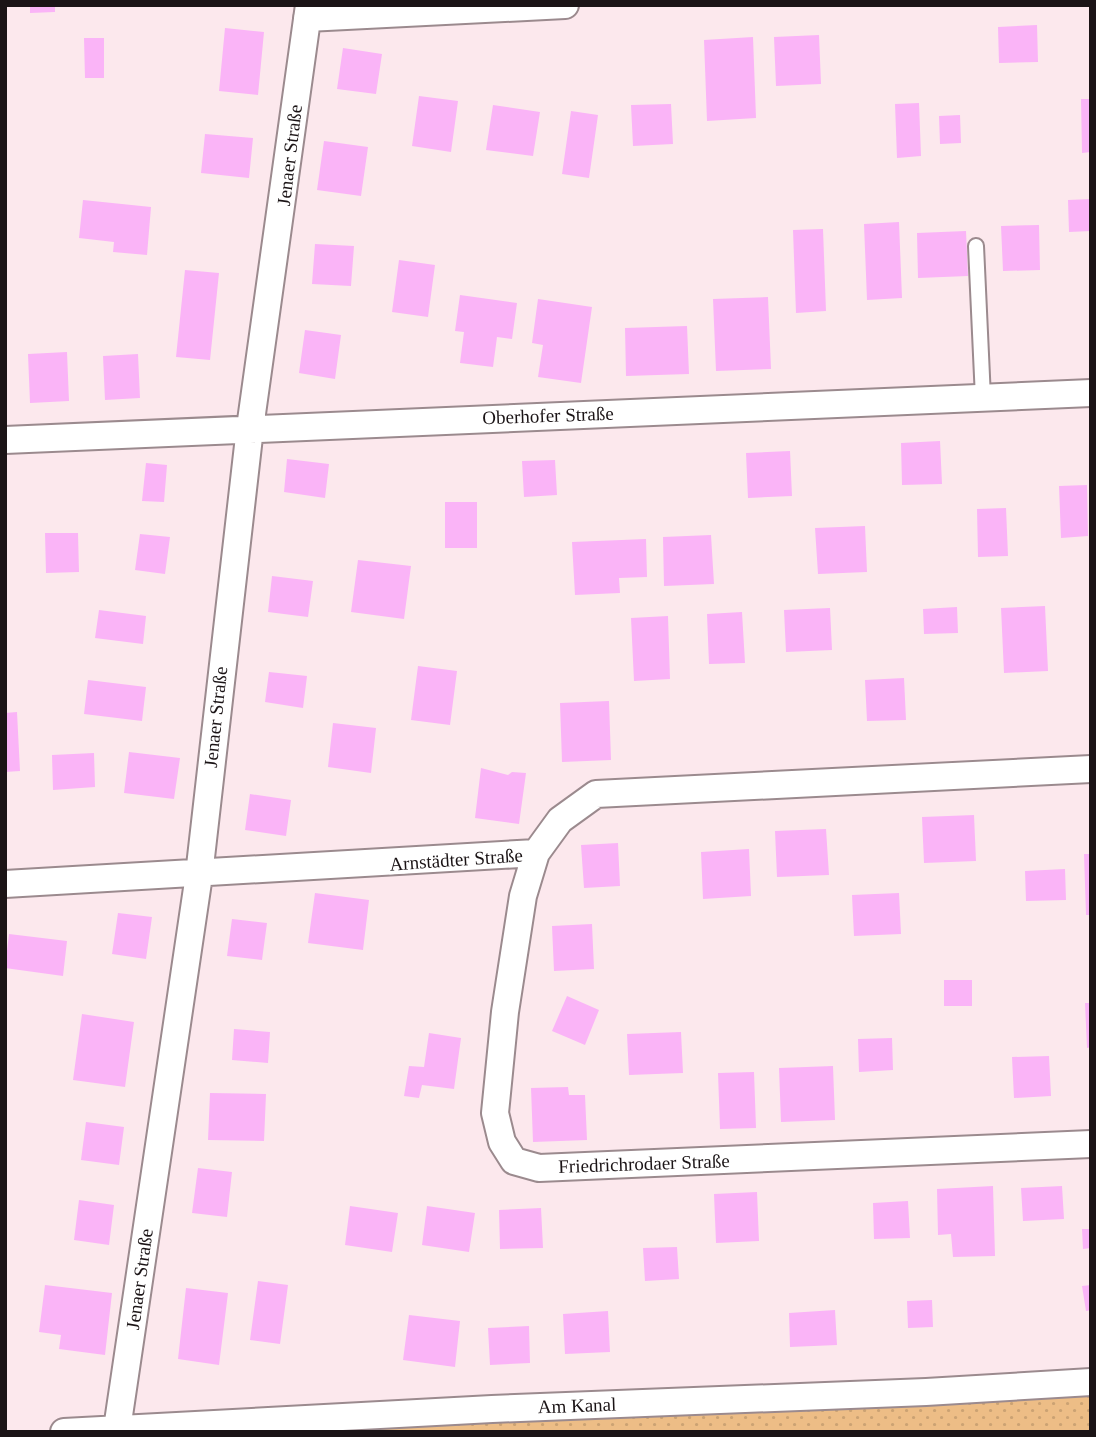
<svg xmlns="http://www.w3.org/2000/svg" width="1096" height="1437" viewBox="0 0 1096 1437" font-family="'Times New Roman',serif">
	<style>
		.grass { fill: url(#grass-dots) }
		.building { fill: #fab4f7 }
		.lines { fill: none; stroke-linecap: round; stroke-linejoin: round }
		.service-casing { stroke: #9b8a8e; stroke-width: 18 }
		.minor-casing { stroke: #9b8a8e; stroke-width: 30 }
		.service { stroke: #fff; stroke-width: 14 }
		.minor { stroke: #fff; stroke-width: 26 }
		.labels { text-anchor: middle; stroke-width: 7; stroke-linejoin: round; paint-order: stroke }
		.street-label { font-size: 19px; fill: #1b1416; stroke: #fff }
	</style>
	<defs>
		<pattern id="grass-dots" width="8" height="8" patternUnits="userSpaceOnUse" patternTransform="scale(1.75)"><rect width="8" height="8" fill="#edbd86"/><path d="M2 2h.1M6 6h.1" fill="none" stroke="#cba273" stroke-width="1.8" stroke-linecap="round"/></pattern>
	</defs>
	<rect width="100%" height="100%" fill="#fce8ed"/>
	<path class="grass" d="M1091 1394V1432H285Z"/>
	<path class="building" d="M30 5H55V12L30 13Z
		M1037 25 1038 62 999 63 998 27Z
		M225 28 264 32 258 95 219 91Z
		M819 35 821 84 776 86 774 37Z
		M753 37 756 118 707 121 704 40Z
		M84 38H104V78H85Z
		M343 48 382 54 376 94 337 89Z
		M419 96 458 101 451 152 412 146Z
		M1081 99H1091V152L1082 153Z
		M919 103 921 156 897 158 895 104Z
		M671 104 673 144 633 146 631 105Z
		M493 105 540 112 533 156 486 150Z
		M571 111 598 115 589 178 562 174Z
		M960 115 961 143 940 144 939 116Z
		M205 134 253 138 249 178 201 173Z
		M324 141 368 147 361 196 317 190Z
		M1091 199V231L1069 232 1068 200Z
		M83 200 151 207 147 255 113 252 114 242 79 238Z
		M899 222 902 298 867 300 864 224Z
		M1039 225 1040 270 1003 271 1001 226Z
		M823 229 826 311 796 313 793 230Z
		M966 231 968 276 918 278 917 233Z
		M315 244 354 246 351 286 312 284Z
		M399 260 435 265 428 317 392 312Z
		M185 270 219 273 210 360 176 357Z
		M460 295 517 303 512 339 497 337 493 367 460 363 464 332 455 331Z
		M768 297 771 369 716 371 713 299Z
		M538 299 592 307 581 383 538 377 543 345 532 343Z
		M687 326 689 374 626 376 625 328Z
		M305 330 341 335 335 379 299 373Z
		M67 352 69 401 30 403 28 354Z
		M138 354 140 398 105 400 103 356Z
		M940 441 942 484 902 485 901 443Z
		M790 451 792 496 748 498 746 453Z
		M287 459 329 464 325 498 284 492Z
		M555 460 557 495 524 497 522 461Z
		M146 463 167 465 164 502 142 501Z
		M1087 485 1088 536 1061 538 1059 486Z
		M445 502H477V548H445Z
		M1006 508 1008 556 978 557 977 509Z
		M865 526 867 572 818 574 815 528Z
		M45 533H78L79 572 46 573Z
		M140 534 170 537 165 574 135 570Z
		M711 535 714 584 664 586 663 537Z
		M646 539 647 577 619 578 620 593 575 595 572 542Z
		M358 560 411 566 404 619 351 612Z
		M272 576 313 581 308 617 268 612Z
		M1045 606 1048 671 1004 673 1001 608Z
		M957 607 958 633 924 634 923 609Z
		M830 608 832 650 786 652 784 610Z
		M99 610 146 616 143 644 95 638Z
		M742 612 745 663 709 664 707 614Z
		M668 616 670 679 634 681 631 618Z
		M418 666 457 671 450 725 411 720Z
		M269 672 307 676 303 708 265 702Z
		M904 678 906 720 867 721 865 680Z
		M88 680 146 687 142 721 84 714Z
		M609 701 611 760 562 762 560 703Z
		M17 712 20 771 5 772V713Z
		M333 723 376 728 371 773 328 767Z
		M129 752 180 758 174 799 124 793Z
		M94 753 95 787 53 790 52 755Z
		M481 768 508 775 512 772 526 773 519 824 475 818Z
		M250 794 291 800 286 836 245 830Z
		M974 815 976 861 924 863 922 817Z
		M826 829 829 875 777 877 775 831Z
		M618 843 620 886 584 888 581 845Z
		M749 849 751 896 703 899 701 852Z
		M1084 854H1091V915H1086Z
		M1065 869 1066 900 1026 901 1025 871Z
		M315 893 369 900 363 950 308 943Z
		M899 893 901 934 854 936 852 895Z
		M118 913 152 917 146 959 112 954Z
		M232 919 267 923 262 960 227 956Z
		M592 924 594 969 554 971 552 926Z
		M9 934 67 941 63 976 5 968Z
		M944 980H972V1006H944Z
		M567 996 599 1010 585 1045 552 1031Z
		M1085 1003H1091V1047L1087 1048Z
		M82 1014 134 1022 125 1087 73 1080Z
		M234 1029 270 1032 268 1063 232 1060Z
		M681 1032 683 1073 629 1075 627 1034Z
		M429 1033 461 1038 454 1089 422 1085 419 1098 404 1096 409 1066 424 1067Z
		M892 1038 893 1070 859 1072 858 1039Z
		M1049 1056 1051 1096 1014 1098 1012 1057Z
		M833 1066 835 1120 781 1122 779 1068Z
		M754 1072 756 1128 720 1129 718 1073Z
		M568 1087 569 1095H585L587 1140 533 1142 531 1088Z
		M210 1093 266 1094 264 1141 208 1140Z
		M86 1122 124 1127 119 1165 81 1160Z
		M198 1168 232 1172 227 1217 192 1213Z
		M993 1186 995 1256 953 1257 951 1234 938 1235 937 1189Z
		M1062 1186 1064 1219 1023 1221 1021 1188Z
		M757 1192 759 1241 716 1243 714 1194Z
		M79 1200 114 1205 109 1245 74 1240Z
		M908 1201 910 1238 874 1239 873 1203Z
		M350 1206 398 1213 392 1252 345 1245Z
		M427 1206 475 1213 469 1252 422 1245Z
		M541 1208 543 1248 500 1249 499 1210Z
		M1082 1229H1091V1248L1083 1249Z
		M677 1247 679 1279 645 1281 643 1248Z
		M258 1281 288 1285 280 1344 250 1340Z
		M45 1285 112 1293 105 1355 59 1349 61 1335 39 1332Z
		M1091 1285V1310L1086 1311 1082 1286Z
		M186 1288 228 1293 219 1365 178 1359Z
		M932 1300 933 1327 908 1328 907 1301Z
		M835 1310 837 1345 790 1347 789 1313Z
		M608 1311 610 1352 565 1354 563 1314Z
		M409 1315 460 1321 455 1367 403 1360Z
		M529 1326 530 1363 490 1365 488 1328Z"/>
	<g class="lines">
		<defs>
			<path id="service" d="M976 246 983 398"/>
			<path id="minor" d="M307 18 565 5
				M5 440 1091 393
				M536 853 523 896 505 1012 495 1113 502 1142 514 1161 539 1168 1091 1144
				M5 884 536 853 560 820 596 794 1091 769
				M117 1429 199 875 250 428 309 5
				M64 1432 492 1409 926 1392 1091 1382"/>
		</defs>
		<use href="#service" class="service-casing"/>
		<use href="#minor" class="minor-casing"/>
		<use href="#service" class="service"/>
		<use href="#minor" class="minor"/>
	</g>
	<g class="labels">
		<g class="street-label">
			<text transform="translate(289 155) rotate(-83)" y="7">Jenaer Straße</text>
			<text transform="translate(548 415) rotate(-2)" y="7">Oberhofer Straße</text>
			<text transform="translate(215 717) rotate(-84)" y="7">Jenaer Straße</text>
			<text transform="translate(456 859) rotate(-4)" y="7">Arnstädter Straße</text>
			<text transform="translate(644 1163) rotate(-2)" y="7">Friedrichrodaer Straße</text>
			<text transform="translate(139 1279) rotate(-82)" y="7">Jenaer Straße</text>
			<text transform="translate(577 1405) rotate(-2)" y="7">Am Kanal</text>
		</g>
	</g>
	<rect width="1096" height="1437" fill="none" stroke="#1b1416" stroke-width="14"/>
</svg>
